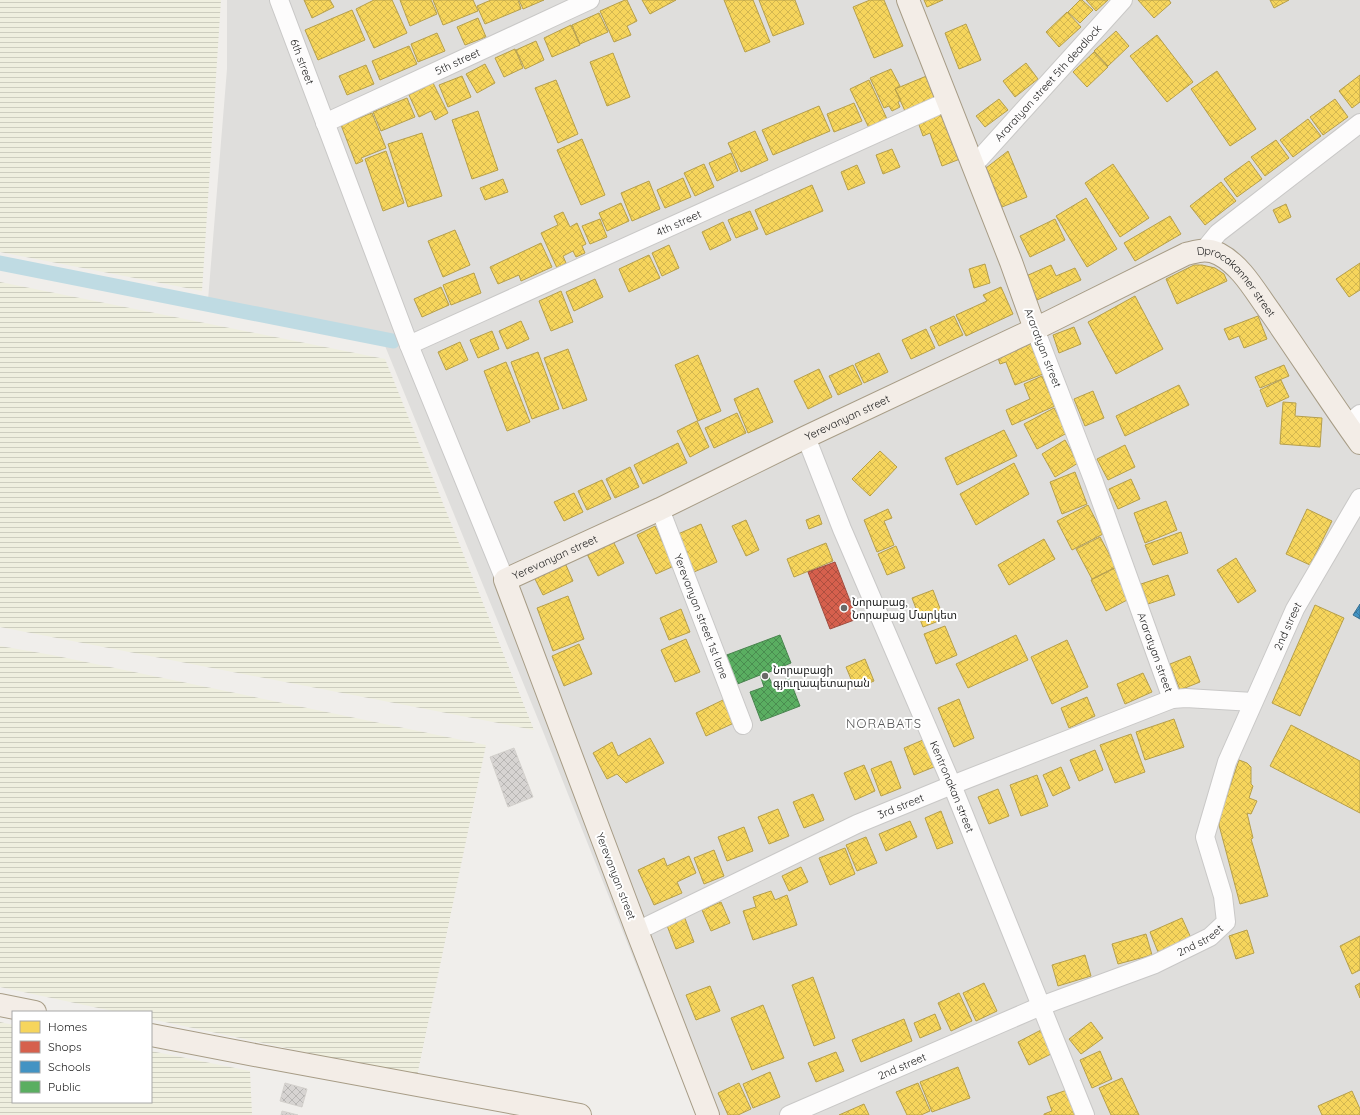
<svg xmlns="http://www.w3.org/2000/svg" width="1360" height="1115" viewBox="0 0 1360 1115" font-family="Quicksand,'Noto Sans Armenian',sans-serif">
	<style>
		.residential { fill: #dfdedc }
		.farmland { fill: url(#farmland-rules) }
		.homes { fill: url(#homes-cross-hatch); stroke: #b69f4b }
		.shops { fill: url(#shops-cross-hatch); stroke: #a04d40 }
		.schools { fill: url(#schools-cross-hatch); stroke: #397193 }
		.public { fill: url(#public-cross-hatch); stroke: #49844e }
		.lines { fill: none; stroke-linecap: round; stroke-linejoin: round }
		.canal { stroke: #bfdbe3; stroke-width: 15 }
		.building { fill: url(#building-cross-hatch); stroke: #d3d0cc }
		.minor-casing { stroke: #c9c8c7; stroke-width: 20 }
		.major-casing { stroke: #a79c86; stroke-width: 24 }
		.minor { stroke: #fdfcfc; stroke-width: 18 }
		.major { stroke: #f3ede7; stroke-width: 22 }
		.poi-dot { fill: #6a6968; stroke: #fff; stroke-width: 1.5 }
		.labels { text-anchor: middle; stroke-width: 4; stroke-linejoin: round; paint-order: stroke }
		.street-label { font-size: 11px; fill: #222; stroke: #fff }
		.poi-label { font-size: 11px; fill: #222; stroke: #fff; text-anchor: start }
		.quarter-label { font-size: 13px; letter-spacing: 1px; fill: #555; stroke: #fff }
	</style>
	<defs>
		<pattern id="farmland-rules" width="6" height="5" patternUnits="userSpaceOnUse"><rect width="6" height="5" fill="#efefdf"/><path d="M0 2.5h6" fill="none" stroke="#cdcdbf"/></pattern>
		<pattern id="homes-cross-hatch" width="8" height="8" patternUnits="userSpaceOnUse"><rect width="8" height="8" fill="#f6d55c"/><path d="M0 0l8 8M0 8l8-8" fill="none" stroke="#d3b750"/></pattern>
		<pattern id="shops-cross-hatch" width="8" height="8" patternUnits="userSpaceOnUse"><rect width="8" height="8" fill="#d6604d"/><path d="M0 0l8 8M0 8l8-8" fill="none" stroke="#ad4f40"/></pattern>
		<pattern id="schools-cross-hatch" width="8" height="8" patternUnits="userSpaceOnUse"><rect width="8" height="8" fill="#4393c3"/><path d="M0 0l8 8M0 8l8-8" fill="none" stroke="#38789e"/></pattern>
		<pattern id="public-cross-hatch" width="8" height="8" patternUnits="userSpaceOnUse"><rect width="8" height="8" fill="#5aae61"/><path d="M0 0l8 8M0 8l8-8" fill="none" stroke="#4a8d50"/></pattern>
		<pattern id="building-cross-hatch" width="8" height="8" patternUnits="userSpaceOnUse"><rect width="8" height="8" fill="#d7d4d2"/><path d="M0 0l8 8M0 8l8-8" fill="none" stroke="#b8b6b4"/></pattern>
	</defs>
	<rect width="100%" height="100%" fill="#f0eeeb"/>
	<path class="residential" d="M227 0H1360V1115H696L542 729 383 341 208 300 227 69Z"/>
	<path class="farmland" d="M0 0H221L202 291 0 252Z
		M0 282 385 359 534 730 0 627Z
		M0 646 52 655 486 745 417 1076 151 1019V1012H117L0 987Z
		M0 1022 13 1025V1102H151V1051L250 1071 252 1115H0Z"/>
	<path class="homes" d="M304 0H330L334 7 312 18Z
		M374 0H392L407 33 374 48 356 9Z
		M400 0H431L437 14 410 26Z
		M433 0H473L478 11 443 25Z
		M491 0H518L521 9 485 24 477 6Z
		M519 0H544L523 9Z
		M625 0H627L637 21 627 26 631 35 614 42 600 11Z
		M642 0H676L650 14Z
		M724 0H753L770 42 745 52Z
		M759 0H795L804 24 773 36Z
		M870 0H884L903 46 874 58 853 7Z
		M924 0H943L927 7Z
		M1080 0H1082L1093 10 1080 23 1068 12Z
		M1086 0H1108L1096 11Z
		M1138 0H1169L1171 3 1154 18Z
		M1270 0H1289L1274 8Z
		M352 10 365 40 318 60 305 30Z
		M1067 12 1081 27 1059 47 1046 32Z
		M599 13 608 32 580 44 572 25Z
		M478 18 486 37 465 45 457 27Z
		M966 24 981 60 959 69 945 33Z
		M571 25 580 45 552 57 544 38Z
		M1116 31 1129 46 1108 66 1094 51Z
		M437 33 445 51 418 62 411 44Z
		M1157 35 1193 82 1167 102 1130 56Z
		M536 41 544 60 525 69 516 50Z
		M409 46 417 64 380 80 372 61Z
		M515 49 523 68 504 77 495 58Z
		M1094 52 1108 67 1087 87 1073 72Z
		M613 53 630 97 607 106 590 62Z
		M1026 63 1038 79 1015 97 1003 81Z
		M485 64 495 83 477 93 466 74Z
		M366 65 374 84 347 95 339 76Z
		M891 69 900 86 895 89 901 100 898 102 900 107 892 111 889 106 884 108 870 78Z
		M1217 71 1256 129 1230 146 1191 89Z
		M929 75 938 97 905 111 895 89Z
		M1360 75V102L1352 108 1339 91Z
		M462 76 471 97 448 107 439 85Z
		M556 80 578 134 558 143 535 88Z
		M869 80 887 119 869 128 850 89Z
		M433 83 448 113 435 120 431 111 419 117 409 95Z
		M407 98 415 117 381 131 373 112Z
		M999 99 1008 110 985 127 976 116Z
		M1335 99 1348 117 1323 135 1310 117Z
		M854 103 862 121 834 132 827 114Z
		M819 106 830 131 773 155 762 130Z
		M478 111 498 170 472 179 452 120Z
		M943 112 960 159 942 166 930 133 923 136 918 122Z
		M372 113 386 148 361 158 363 161 356 164 341 125Z
		M1308 119 1321 136 1293 157 1280 140Z
		M755 131 768 160 741 172 728 143Z
		M422 133 442 196 408 207 388 144Z
		M582 139 605 195 581 205 557 150Z
		M1276 140 1289 158 1265 176 1251 157Z
		M892 149 900 167 883 174 876 155Z
		M386 151 404 203 383 211 365 159Z
		M1008 151 1027 197 1002 207 986 168Z
		M731 153 738 171 717 181 709 163Z
		M1249 161 1262 179 1237 197 1224 179Z
		M704 164 714 187 695 196 684 173Z
		M1113 164 1149 218 1120 237 1085 183Z
		M857 165 865 183 848 190 841 172Z
		M683 178 691 197 665 208 657 190Z
		M503 179 508 192 485 200 480 188Z
		M649 181 660 209 632 221 621 193Z
		M1221 182 1236 201 1205 225 1190 206Z
		M812 185 823 211 766 235 755 210Z
		M1086 198 1117 249 1087 267 1056 216Z
		M621 203 629 221 607 231 599 213Z
		M1286 204 1291 217 1279 223 1273 210Z
		M750 211 758 229 736 238 728 220Z
		M563 212 570 227 577 223 586 244 582 246 585 253 576 257 573 251 563 256 566 263 557 268 541 233 558 225 554 216Z
		M1170 216 1181 234 1135 261 1124 243Z
		M600 219 607 237 590 244 582 226Z
		M1055 219 1065 240 1030 257 1020 236Z
		M723 222 731 240 710 250 702 232Z
		M455 230 470 265 443 277 428 241Z
		M541 243 552 267 521 281 519 275 498 284 490 267Z
		M669 245 679 268 662 276 652 253Z
		M649 255 660 278 629 292 619 269Z
		M1360 263V290L1349 297 1336 279Z
		M985 264 990 283 974 288 969 269Z
		M1051 265 1056 276 1075 268 1081 280 1037 300 1026 276Z
		M1194 265H1202L1215 268 1224 274 1227 281 1177 304 1166 279Z
		M474 273 481 293 451 305 443 285Z
		M595 279 603 297 574 311 566 292Z
		M441 287 449 305 422 317 414 299Z
		M1001 287 1013 314 966 336 956 315 987 301 983 295Z
		M561 291 573 322 551 331 539 301Z
		M1135 296 1163 349 1116 374 1088 322Z
		M954 316 963 335 939 346 930 327Z
		M1258 316 1267 339 1244 348 1239 336 1229 340 1224 329Z
		M521 321 529 339 507 349 499 331Z
		M1074 327 1081 344 1059 353 1053 335Z
		M926 329 935 348 911 359 902 340Z
		M492 331 499 349 478 358 470 340Z
		M460 342 468 360 446 370 438 352Z
		M1030 342 1043 374 1015 385 1006 362 1000 364 997 355Z
		M568 349 587 400 563 409 544 358Z
		M538 352 559 409 532 419 511 362Z
		M879 353 888 372 864 383 855 364Z
		M698 355 721 411 698 421 675 365Z
		M506 362 530 422 507 431 484 371Z
		M853 365 862 384 838 395 829 376Z
		M1284 365 1289 376 1260 388 1255 377Z
		M819 369 832 397 808 409 794 381Z
		M1042 376 1055 406 1012 425 1006 410 1030 399 1024 384Z
		M1281 380 1289 397 1267 407 1260 390Z
		M1179 385 1189 405 1125 436 1116 416Z
		M758 388 773 422 748 433 734 399Z
		M1093 391 1104 418 1085 426 1074 399Z
		M1283 402 1296 403 1295 416 1322 418 1320 447 1280 444Z
		M1054 408 1067 433 1037 449 1024 424Z
		M737 413 746 433 714 448 705 428Z
		M697 421 709 447 690 457 677 431Z
		M1004 430 1017 456 957 485 945 458Z
		M1065 440 1078 463 1055 477 1042 454Z
		M678 443 687 463 643 484 634 465Z
		M1125 445 1135 467 1108 480 1097 459Z
		M880 451 897 467 870 496 852 479Z
		M1014 463 1029 494 976 525 960 494Z
		M630 467 639 487 615 498 606 479Z
		M1075 472 1087 504 1062 514 1050 482Z
		M1131 479 1140 499 1118 509 1109 489Z
		M602 480 611 499 587 510 578 491Z
		M574 493 583 512 564 521 554 502Z
		M1166 501 1177 530 1145 543 1134 513Z
		M1088 505 1103 534 1072 550 1057 521Z
		M888 509 892 518 884 521 894 545 877 552 864 520Z
		M1307 509 1332 521 1310 565 1286 554Z
		M819 515 822 524 809 529 806 520Z
		M746 520 759 550 746 556 732 526Z
		M701 524 717 562 694 572 678 534Z
		M655 526 674 566 656 574 637 535Z
		M1181 532 1188 553 1153 565 1145 545Z
		M1100 537 1116 567 1092 579 1076 549Z
		M612 539 624 563 598 576 586 552Z
		M1044 539 1055 559 1009 585 998 565Z
		M826 543 833 561 794 577 787 559Z
		M896 546 905 568 887 575 878 554Z
		M1236 558 1256 591 1238 603 1217 570Z
		M565 563 573 581 543 595 534 577Z
		M1115 568 1131 598 1106 611 1091 580Z
		M1168 575 1175 595 1148 604 1141 584Z
		M933 590 944 619 923 627 912 598Z
		M568 596 584 639 553 651 537 608Z
		M1315 605 1344 618 1300 716 1272 703Z
		M681 609 690 632 669 640 660 618Z
		M945 626 957 655 936 664 924 634Z
		M1016 635 1028 660 968 688 956 664Z
		M686 639 700 672 675 682 661 650Z
		M1067 640 1088 687 1052 704 1031 657Z
		M579 644 592 674 564 686 552 656Z
		M1190 656 1200 682 1180 690 1170 664Z
		M865 659 874 681 855 689 846 667Z
		M1143 673 1152 692 1125 704 1117 684Z
		M1087 697 1095 716 1069 728 1061 708Z
		M959 699 974 738 954 747 938 708Z
		M723 700 734 723 706 736 696 713Z
		M1174 719 1184 747 1145 760 1136 732Z
		M1291 725 1360 761V813L1270 766Z
		M1131 734 1145 772 1115 783 1100 745Z
		M650 738 664 763 626 783 617 774 607 779 593 753 612 742 618 756Z
		M923 740 934 767 914 775 904 748Z
		M1095 750 1103 770 1079 781 1070 760Z
		M1239 760 1247 763 1251 767V784L1253 786 1249 798 1257 801 1251 814 1247 813 1253 838 1251 839 1268 896 1240 904 1219 825 1221 813Z
		M891 761 901 788 881 796 871 769Z
		M864 765 875 791 855 800 844 773Z
		M1061 767 1070 788 1053 796 1043 775Z
		M1037 775 1048 806 1021 816 1010 785Z
		M998 789 1009 816 989 824 978 797Z
		M813 794 824 820 804 828 793 802Z
		M778 809 789 836 769 844 758 817Z
		M941 811 953 843 937 849 925 818Z
		M910 821 917 837 886 851 879 834Z
		M744 827 753 851 727 861 718 837Z
		M866 837 877 863 857 871 846 845Z
		M845 848 855 874 830 885 819 858Z
		M714 850 724 876 704 884 694 858Z
		M689 856 696 873 677 882 682 893 654 905 638 870 664 858 667 866Z
		M801 867 808 882 789 891 782 876Z
		M771 891 775 900 787 895 797 925 753 940 743 911 756 907 753 897Z
		M721 902 730 923 711 931 702 910Z
		M684 916 694 942 676 949 666 923Z
		M1182 918 1191 938 1158 952 1150 932Z
		M1247 930 1254 953 1236 959 1229 936Z
		M1146 934 1152 955 1118 964 1112 944Z
		M1360 936V970L1352 974 1340 946Z
		M1085 955 1091 976 1058 986 1052 965Z
		M813 977 835 1038 814 1046 792 985Z
		M984 983 997 1011 976 1021 963 993Z
		M1360 983V998L1355 986Z
		M710 986 720 1011 696 1020 686 995Z
		M959 993 972 1021 951 1031 938 1003Z
		M763 1005 784 1058 752 1070 731 1018Z
		M935 1014 941 1029 920 1038 914 1023Z
		M904 1019 912 1041 861 1062 852 1040Z
		M1091 1022 1103 1038 1081 1054 1069 1039Z
		M1041 1030 1053 1053 1029 1065 1018 1042Z
		M1100 1051 1112 1079 1092 1088 1080 1060Z
		M836 1052 844 1071 816 1082 808 1063Z
		M958 1067 970 1098 932 1112 920 1082Z
		M770 1072 780 1097 753 1108 743 1084Z
		M1122 1078 1139 1115H1111L1099 1088Z
		M739 1083 751 1109 738 1115H728L718 1093Z
		M918 1083 930 1111 921 1115H907L896 1092Z
		M1067 1090 1076 1115H1044V1114L1052 1111 1047 1097Z
		M1352 1091 1360 1109V1115H1322L1318 1106Z
		M864 1104 869 1115H839Z"/>
	<path class="shops" d="M835 562 857 619 830 629 808 572Z"/>
	<path class="schools" d="M1360 604V619L1353 615Z"/>
	<path class="public" d="M780 635 791 663 767 673 772 684 789 678 800 706 761 721 750 692 764 687 760 675 735 685 724 656Z"/>
	<g class="lines">
		<path class="canal" d="M0 263 393 341"/>
	</g>
	<path class="building" d="M514 748 533 797 508 807 490 757Z
		M285 1083 307 1089 302 1107 280 1101Z
		M282 1111 298 1115H281Z"/>
	<g class="lines">
		<defs>
			<g id="minor">
				<path id="s1" d="M279 0 409 345 505 580"/>
				<path id="s2" d="M325 123 590 0"/>
				<path id="s3" d="M973 166 1123 0"/>
				<path d="M1204 250 1218 233 1360 123"/>
				<path id="s4" d="M1035 329 1094 482 1172 699"/>
				<path id="s5" d="M409 345 948 101"/>
				<path d="M1347 425 1360 414"/>
				<path id="s6" d="M806 437 842 529 952 785 1085 1115"/>
				<path id="s7" d="M660 509 743 725"/>
				<path id="s8" d="M637 931 857 824 952 785 1172 699 1186 698 1253 702"/>
				<path id="s9" d="M789 1115 1041 1006 1155 964 1210 937 1226 922 1223 896 1205 837 1227 762 1295 609 1360 498"/>
			</g>
			<g id="major">
				<path d="M908 0 1011 262 1035 329"/>
				<path d="M0 1005 35 1012"/>
				<path d="M151 1035 260 1056 580 1115"/>
				<path id="s10" d="M708 1115 637 931 505 580 660 509 806 437 1035 329 1186 254C1199 251 1206 248 1219 254 1242 266 1256 293 1271 313 1301 356 1329 400 1360 443"/>
			</g>
		</defs>
		<use href="#minor" class="minor-casing"/>
		<use href="#major" class="major-casing"/>
		<use href="#minor" class="minor"/>
		<use href="#major" class="major"/>
	</g>
	<g class="poi-dot">
		<circle cx="844" cy="608" r="4"/>
		<circle cx="765" cy="676" r="4"/>
	</g>
	<g class="labels">
		<g class="street-label">
			<text dy="4" stroke="none"><textPath href="#s1" startOffset="66">6th street</textPath></text>
			<text dy="4" stroke="none"><textPath href="#s2" startOffset="146">5th street</textPath></text>
			<text dy="4" stroke="none"><textPath href="#s3" startOffset="112">Araratyan street 5th deadlock</textPath></text>
			<text dy="4" stroke="none"><textPath href="#s5" startOffset="296">4th street</textPath></text>
			<text dy="4" stroke="none"><textPath href="#s10" startOffset="1391">Dprocakanner street</textPath></text>
			<text transform="translate(1043 348) rotate(69)" y="4">Araratyan street</text>
			<text dy="4" stroke="none"><textPath href="#s10" startOffset="951">Yerevanyan street</textPath></text>
			<text dy="4" stroke="none"><textPath href="#s10" startOffset="627">Yerevanyan street</textPath></text>
			<text dy="4" stroke="none"><textPath href="#s7" startOffset="115">Yerevanyan street 1st lane</textPath></text>
			<text dy="4" stroke="none"><textPath href="#s9" startOffset="794">2nd street</textPath></text>
			<text dy="4" stroke="none"><textPath href="#s4" startOffset="345">Araratyan street</textPath></text>
			<text dy="4" stroke="none"><textPath href="#s6" startOffset="379">Kentronakan street</textPath></text>
			<text dy="4" stroke="none"><textPath href="#s8" startOffset="292">3rd street</textPath></text>
			<text transform="translate(616 876) rotate(69)" y="4">Yerevanyan street</text>
			<text dy="4" stroke="none"><textPath href="#s9" startOffset="447">2nd street</textPath></text>
			<text dy="4" stroke="none"><textPath href="#s9" startOffset="123">2nd street</textPath></text>
		</g>
		<g class="poi-label">
			<text x="852" y="606">Նորաբաց,<tspan x="852" dy="13">Նորաբաց Մարկետ</tspan></text>
			<text x="773" y="674">Նորաբացի<tspan x="773" dy="13">գյուղապետարան</tspan></text>
		</g>
		<g class="quarter-label">
			<text x="884" y="728">NORABATS</text>
		</g>
	</g>
	<rect x="12" y="1011" width="140" height="92" fill="#ffffff" stroke="#a7a7a7"/>
	<rect x="20" y="1021" width="20" height="12" fill="#f6d55c" stroke="#a7a7a7"/>
	<text x="48" y="1031" font-size="12" fill="#222222">Homes</text>
	<rect x="20" y="1041" width="20" height="12" fill="#d6604d" stroke="#a7a7a7"/>
	<text x="48" y="1051" font-size="12" fill="#222222">Shops</text>
	<rect x="20" y="1061" width="20" height="12" fill="#4393c3" stroke="#a7a7a7"/>
	<text x="48" y="1071" font-size="12" fill="#222222">Schools</text>
	<rect x="20" y="1081" width="20" height="12" fill="#5aae61" stroke="#a7a7a7"/>
	<text x="48" y="1091" font-size="12" fill="#222222">Public</text>
</svg>
